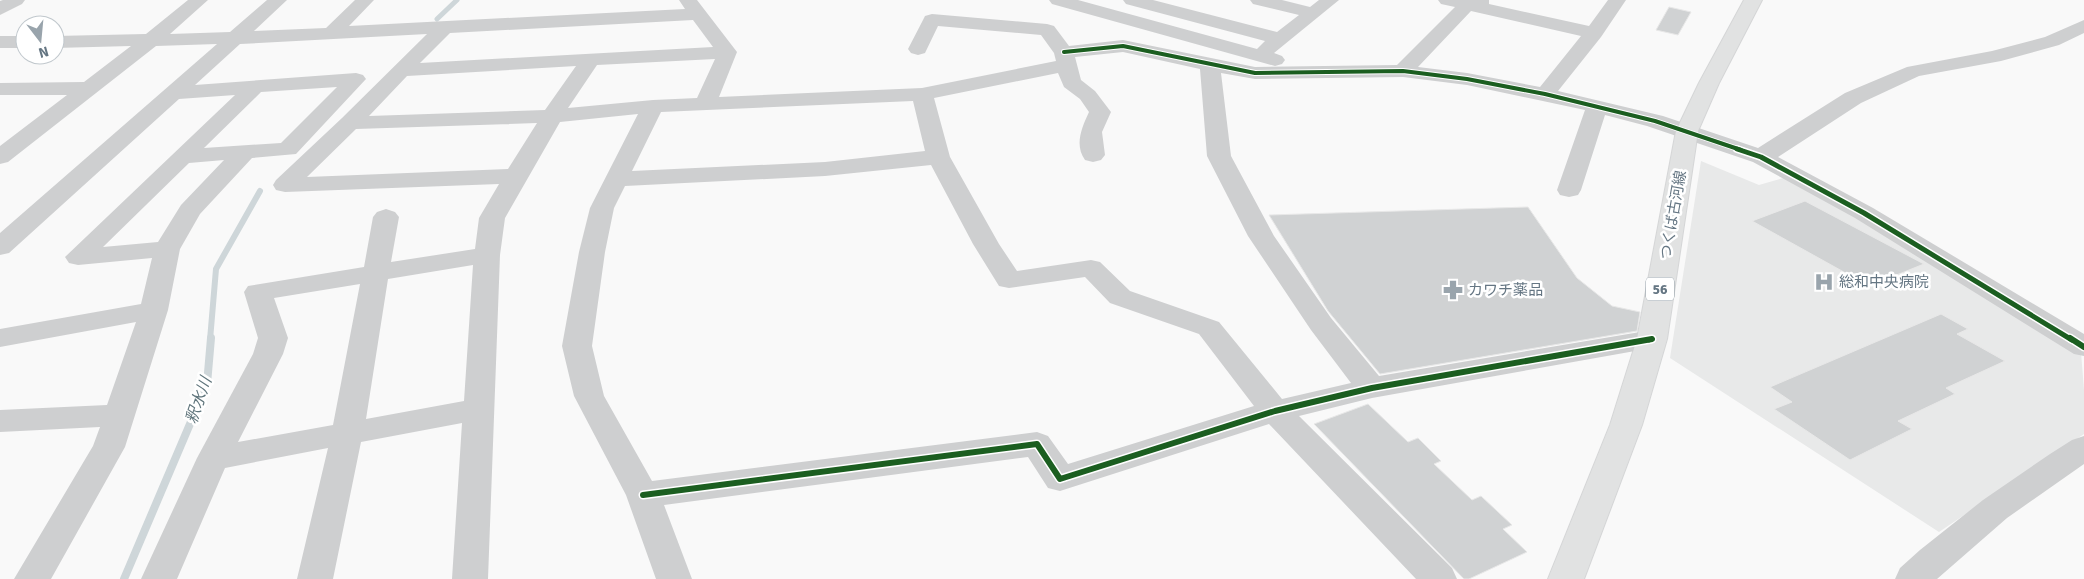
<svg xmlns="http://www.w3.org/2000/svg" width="2084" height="579" viewBox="0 0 2084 579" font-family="Signika,'Noto Sans JP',sans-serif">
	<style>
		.built { fill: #e8e9e9 }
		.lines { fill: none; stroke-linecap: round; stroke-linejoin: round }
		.stream-far2 { stroke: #ced6d9; stroke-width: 5 }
		.stream-far1 { stroke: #ced6d9; stroke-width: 6 }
		.stream { stroke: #ced6d9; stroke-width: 8 }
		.building { fill: #d0d2d3; stroke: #e8e8e8 }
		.major-casing { stroke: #d5d6d7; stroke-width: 2 }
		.minor { fill: #cecfd0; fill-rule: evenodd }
		.major { fill: #e1e2e2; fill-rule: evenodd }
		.cycleway-far2-casing { stroke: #fff; stroke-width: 6 }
		.cycleway-far1-casing { stroke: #fff; stroke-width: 8 }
		.cycleway-casing { stroke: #fff; stroke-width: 9 }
		.cycleway-far2 { stroke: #1b5e20; stroke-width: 4 }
		.cycleway-far1 { stroke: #1b5e20; stroke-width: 5 }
		.cycleway { stroke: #1b5e20; stroke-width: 6 }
		.labels { text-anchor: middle; stroke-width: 5; stroke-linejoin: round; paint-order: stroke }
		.shield { fill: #fff; stroke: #939fa8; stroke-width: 1 }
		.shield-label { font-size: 14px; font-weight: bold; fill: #657683 }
		.street-label { font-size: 15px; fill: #657683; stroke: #fff }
		.poi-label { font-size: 15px; fill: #657683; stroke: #fff; text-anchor: start }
		.water-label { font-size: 16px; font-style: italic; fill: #60757c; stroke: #fff }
	</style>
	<rect width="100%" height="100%" fill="#f9f9f9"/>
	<path class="built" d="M1701 161 1759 185 1790 176 2081 352 2084 390V434L1939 532 1670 358Z"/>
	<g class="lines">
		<path class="stream-far2" d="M437 19 457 0"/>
		<path class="stream-far1" d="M210 340 216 269 260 191"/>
		<path class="stream" d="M124 579 207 384 211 338"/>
	</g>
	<path class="building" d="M1669 7 1691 12 1678 35 1656 30Z
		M1805 201 1924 264 1869 286 1752 221Z
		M1528 207 1577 278 1612 306 1640 312 1637 331 1380 374 1328 311 1269 215Z
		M1941 314 1968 329 1957 334 2005 361 1946 388 1955 394 1898 421 1912 429 1850 460 1774 409 1792 402 1770 387Z
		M1368 404 1408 442 1418 438 1441 461 1434 464 1472 500 1481 496 1512 525 1503 529 1527 552 1469 579H1464L1314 424Z"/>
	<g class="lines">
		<defs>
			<path id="major" d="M1744 0H1762L1719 83 1698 131 1667 339 1642 425 1584 579H1548L1610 425 1637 339 1676 131 1699 83Z"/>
		</defs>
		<use href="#major" class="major-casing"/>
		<path class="minor" d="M3 0H25L22 4 0 15V1Z
			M188 0H208L170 34 230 32 267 0H287L254 31 326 28 355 0H374L349 26 685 9 679 0H697L737 52 719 97 922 88 1056 61 1054 53 1041 35 938 26 925 53 918 55 911 53 908 49 923 20 925 16 932 14 1047 24 1054 26 1069 46 1123 40 1255 67 1397 65 1455 7 1441 4 1438 0H1489V4L1589 26 1608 0H1626L1601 37 1558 91 1663 116 1758 148 1845 93 1907 67 1992 51 2045 37 2084 20V33L2059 45 2001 61 1919 76 1861 103 1778 157 1873 208 2084 334V356L2074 354 1855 218 1753 162 1647 126 1605 115 1581 190 1578 195 1569 197 1560 195 1557 190 1585 110 1467 85 1403 77 1255 79 1221 73 1231 156 1274 236 1331 318 1379 376 1652 330 1662 332 1667 339 1662 346 1652 348 1372 398 1299 416 1452 568 1457 579H1416L1269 424 1060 491 1048 488 1028 457 664 505 692 579H656L626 495 574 396 562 346 579 252 590 208 638 114 560 122 505 218 500 255 488 579H452L462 423 361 442 333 579H297L328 448 225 468 177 579H141L197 458 253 354 258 338 244 292 248 286 364 267 373 217 377 212 386 209 395 212 399 217 391 262 475 249 479 218 499 184 285 192 276 190 273 185 276 180 342 118 427 34 240 44 195 85 356 73 363 75 366 79 296 154 252 158 200 214 180 249 168 310 125 447 51 579H14L93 446 100 427 0 432V410L107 405 136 322 0 347V329L141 304 152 258 78 265 69 263 65 257 235 95 179 99 9 253 0 255V233L217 44 156 46 8 162 0 164V146L67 95H0V83L84 82 131 46 55 48V36L146 34ZM1471 11 1581 36 1540 87 1467 73 1418 67ZM693 20 713 47 420 63 450 33ZM1123 52 1200 69 1207 156 1248 236 1311 330 1351 383 1282 399 1219 322 1130 291 1100 262 1091 260 1017 271 999 244 950 157 934 98 1058 73 1064 87 1080 99 1089 112C1082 127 1074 145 1085 160L1093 162 1101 160 1105 155 1102 132 1111 112 1095 91 1081 80 1075 57ZM715 59 697 98 653 100 568 108 597 65ZM576 66 545 110 369 116 407 76ZM337 87 281 143 204 148 261 92ZM913 101 925 151 825 162 632 171 661 112ZM537 123 508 169 307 177 356 129ZM224 160 181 205 158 242 103 247 189 163ZM931 165 973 244 999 286 1009 288 1085 277 1110 303 1199 334 1254 406 1068 464 1048 436 1037 432 652 481 604 396 592 346 605 252 614 208 625 186 825 176ZM473 265 464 401 366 419 388 279ZM360 284 333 425 238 442 283 354 288 338 274 298Z
			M1049 0H1078L1257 49 1265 41 1126 4 1123 0H1153L1277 32 1299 15 1253 4 1250 0H1282L1310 7 1319 0H1339L1274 53 1282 56 1285 60 1282 64 1275 66 1052 4Z
			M0 36H25V48H0Z
			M2084 436V464L2007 518 1937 579H1895L1900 568 1920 550 1983 500 2050 454 2072 440Z"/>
		<use href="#major" class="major"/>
		<defs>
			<path id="cycleway-far2" d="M1064 52 1123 46 1255 73 1403 71 1467 79 1545 94 1655 121 1741 150"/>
			<path id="cycleway-far1" d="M1737 149 1761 157 1864 213 2072 340
				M1649 340 1652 339"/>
			<path id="cycleway" d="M2070 338 2084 347
				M643 495 1037 444 1060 479 1275 411 1372 388 1652 339"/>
		</defs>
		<use href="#cycleway-far2" class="cycleway-far2-casing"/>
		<use href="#cycleway-far1" class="cycleway-far1-casing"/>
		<use href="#cycleway" class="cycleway-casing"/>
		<use href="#cycleway-far2" class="cycleway-far2"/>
		<use href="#cycleway-far1" class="cycleway-far1"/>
		<use href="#cycleway" class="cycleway"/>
	</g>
	<defs>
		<symbol id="hospital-bare" viewBox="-9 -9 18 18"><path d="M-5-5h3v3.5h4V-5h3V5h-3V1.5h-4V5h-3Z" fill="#99a4ac" stroke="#fff" stroke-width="2.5" paint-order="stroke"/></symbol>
		<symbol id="pharmacy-bare" viewBox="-9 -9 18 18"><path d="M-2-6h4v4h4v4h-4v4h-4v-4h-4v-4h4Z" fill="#99a4ac" stroke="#fff" stroke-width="2.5" paint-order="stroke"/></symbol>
	</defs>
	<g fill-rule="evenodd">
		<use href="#hospital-bare" x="1810" y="268" width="28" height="28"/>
		<use href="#pharmacy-bare" x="1439" y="276" width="28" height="28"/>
	</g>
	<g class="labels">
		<rect class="shield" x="1646" y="277.5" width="28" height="23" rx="4"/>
		<g class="shield-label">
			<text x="1660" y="294">56</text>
		</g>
		<g class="street-label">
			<text transform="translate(1673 215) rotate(-80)" y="5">つくば古河線</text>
		</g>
		<g class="poi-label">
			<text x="1839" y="287">総和中央病院</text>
			<text x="1468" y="295">カワチ薬品</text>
		</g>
		<g class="water-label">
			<text transform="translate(198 400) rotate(-71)" y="6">釈水川</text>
		</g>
	</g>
	<g transform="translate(40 40) rotate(164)"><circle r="24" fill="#ffffff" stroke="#c1c8cd"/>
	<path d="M0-4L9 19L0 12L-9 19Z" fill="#99a4ac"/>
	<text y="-8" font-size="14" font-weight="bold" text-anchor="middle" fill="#657683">N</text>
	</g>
</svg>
